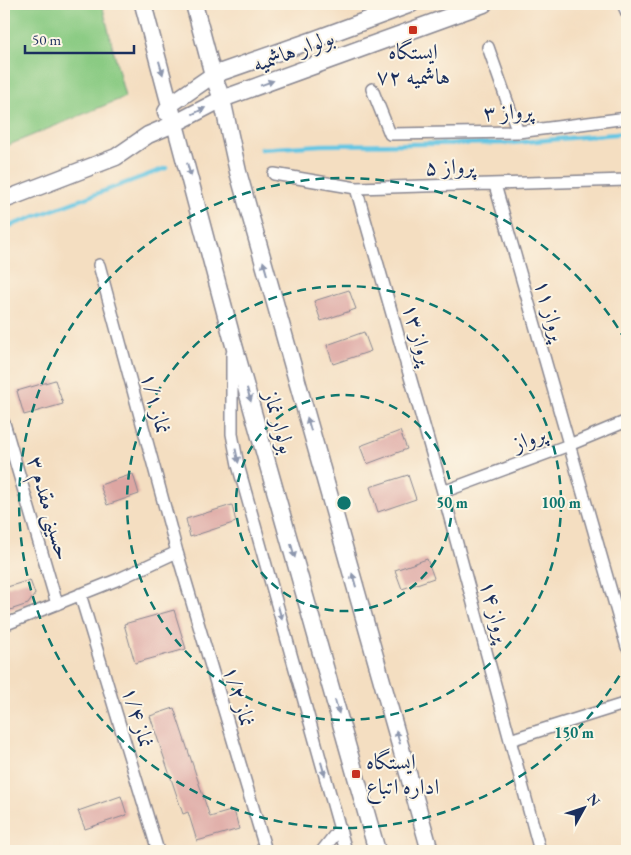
<svg xmlns="http://www.w3.org/2000/svg" width="631" height="855" viewBox="0 0 631 855" font-family="'EB Garamond',Amiri,serif">
	<style>
		.green { fill: #8acb83; stroke: #527d70 }
		.lines { fill: none; stroke-linecap: round; stroke-linejoin: round }
		.stream { stroke: #65c6e3; stroke-width: 4.5 }
		.building { fill: #dda6a2 }
		.street-casing { stroke: #888690; stroke-width: 14 }
		.secondary-casing { stroke: #888690; stroke-width: 19 }
		.street { stroke: #fff; stroke-width: 11 }
		.secondary { stroke: #fff; stroke-width: 16 }
		.oneway { fill: #8d97ae }
		.ring { fill: none; stroke: #0f766e; stroke-width: 2.5; stroke-dasharray: 9 6 }
		.poi-dot { fill: #c8321e; stroke: #fcf5e5; stroke-width: 2 }
		.labels { text-anchor: middle; stroke-width: 4; stroke-linejoin: round; paint-order: stroke }
		.street-label { font-size: 22px; fill: #1b2f5e; stroke: #fcf5e5 }
		.poi-label { font-size: 22px; fill: #1b2f5e; stroke: #fcf5e5 }
		.centre { fill: #0f766e; stroke: #fcf5e5; stroke-width: 2.5 }
		.ring-label { font-size: 15px; text-anchor: middle; font-weight: bold; fill: #0f766e; stroke: #fcf5e5; stroke-width: 4; stroke-linejoin: round; paint-order: stroke }
	</style>
	<rect width="100%" height="100%" fill="#fcf5e5"/>
	<filter id="ink" filterUnits="userSpaceOnUse"><feTurbulence type="fractalNoise" baseFrequency=".02" numOctaves="2"/><feDisplacementMap in="SourceGraphic" scale="10" xChannelSelector="R" yChannelSelector="G"/><feConvolveMatrix kernelMatrix="1 2 1 2 8 2 1 2 1" color-interpolation-filters="sRGB"/></filter>
	<filter id="wash" filterUnits="userSpaceOnUse"><feTurbulence type="fractalNoise" baseFrequency=".0096" numOctaves="4" result="noise"/><feDisplacementMap in="SourceGraphic" scale="20" xChannelSelector="R" yChannelSelector="G"/><feGaussianBlur stdDeviation="1.12" result="paint"/><feColorMatrix in="noise" values="0 0 0 0 0 0 0 0 0 0 0 0 0 0 0 0 0 1.4 0 .05"/><feComposite in="paint" operator="in"/></filter>
	<g filter="url(#wash)">
		<rect width="100%" height="100%" fill="#f4dec1"/>
		<path class="green" d="M4 4H102L125 97 4 147Z"/>
		<g class="lines">
			<path class="stream" d="M261 149 321 145 512 143 627 133
				M4 228 166 168"/>
		</g>
		<g id="blocks">
			<path class="building" d="M349 290 356 309 321 321 314 301Z
				M364 332 371 351 333 364 327 345Z
				M55 380 63 404 24 415 17 391Z
				M400 431 407 449 367 464 360 446Z
				M133 474 139 494 107 505 100 485Z
				M408 475 416 499 378 512 370 487Z
				M232 505 236 522 190 537 186 519Z
				M427 559 434 578 402 589 395 570Z
				M30 580 35 594 28 604 4 612V588Z
				M174 610 186 649 135 663 124 624Z
				M174 708 210 817 234 810 239 829 197 841 188 812 183 814 150 716Z
				M121 796 127 815 85 829 78 811Z"/>
		</g>
	</g>
	<g filter="url(#ink)">
		<use href="#blocks" fill-opacity="0" stroke="#888690" stroke-width="1"/>
		<g class="lines">
			<defs>
				<path id="street" d="M623 4 627 13
					M488 47 518 132
					M372 89 390 134 518 132 627 118
					M274 174 356 188 627 180
					M495 185 627 647
					M356 188 443 492 540 851
					M99 265 177 552 266 851
					M232 354V434L238 465 346 851
					M4 423 57 604
					M443 492 569 445 627 421
					M80 594 158 851
					M4 625 119 579 177 552
					M510 740 627 703
					M322 851 340 828"/>
				<path id="secondary" d="M143 4 232 338 377 851
					M194 4 213 75 222 99 238 172 430 851
					M166 112 171 104 213 75 313 40 411 4
					M4 200 116 157 148 135 176 123 222 99 484 4"/>
			</defs>
			<use href="#street" class="street-casing"/>
			<use href="#secondary" class="secondary-casing"/>
			<use href="#street" class="street"/>
			<use href="#secondary" class="secondary"/>
		</g>
		<defs><path id="oneway-solid" d="M-6-.8H1V-3.2L6.5 0L1 3.2V.8H-6Z" transform="scale(1.25)"/></defs>
		<g class="oneway">
			<use href="#oneway-solid" transform="translate(161 68) rotate(74)"/>
			<use href="#oneway-solid" transform="translate(267 83) rotate(-20)"/>
			<use href="#oneway-solid" transform="translate(199 111) rotate(-27)"/>
			<use href="#oneway-solid" transform="translate(189 170) rotate(75)"/>
			<use href="#oneway-solid" transform="translate(265 268) rotate(-106)"/>
			<use href="#oneway-solid" transform="translate(249 395) rotate(74)"/>
			<use href="#oneway-solid" transform="translate(309 424) rotate(-106)"/>
			<use href="#oneway-solid" transform="translate(237 456) rotate(78)"/>
			<use href="#oneway-solid" transform="translate(293 551) rotate(74)"/>
			<use href="#oneway-solid" transform="translate(354 580) rotate(-106)"/>
			<use href="#oneway-solid" transform="translate(280 613) rotate(74)"/>
			<use href="#oneway-solid" transform="translate(337 707) rotate(74)"/>
			<use href="#oneway-solid" transform="translate(398 737) rotate(-106)"/>
			<use href="#oneway-solid" transform="translate(323 769) rotate(74)"/>
		</g>
	</g>
	<g class="ring">
		<circle cx="344" cy="503" r="108"/>
		<circle cx="344" cy="503" r="217"/>
		<path d="M627 663A325 325 0 1 1 627 343"/>
	</g>
	<g class="poi-dot">
		<rect x="408" y="25" width="10" height="10" rx="2.5"/>
		<rect x="351" y="769" width="10" height="10" rx="2.5"/>
	</g>
	<g class="labels">
		<g class="street-label">
			<text transform="translate(293 50) rotate(-20)" y="8">بولوار هاشمیه</text>
			<text transform="translate(508 111) rotate(-3)" y="8">پرواز ۳</text>
			<text transform="translate(450 166) rotate(-1)" y="8">پرواز ۵</text>
			<text transform="translate(551 310) rotate(74)" y="8">پرواز ۱۱</text>
			<text transform="translate(419 334) rotate(74)" y="8">پرواز ۱۳</text>
			<text transform="translate(157 403) rotate(75)" y="8">نماز ۱/۱</text>
			<text transform="translate(280 422) rotate(74)" y="8">بولوار نماز</text>
			<text transform="translate(529 438) rotate(-20)" y="8">پرواز</text>
			<text transform="translate(50 508) rotate(74)" y="8">حسینی مقدم ۳</text>
			<text transform="translate(496 611) rotate(75)" y="8">پرواز ۱۴</text>
			<text transform="translate(240 696) rotate(73)" y="8">نماز ۱/۲</text>
			<text transform="translate(139 717) rotate(73)" y="8">نماز ۱/۴</text>
		</g>
		<g class="poi-label">
			<text x="413" y="59">ایستگاه<tspan x="413" dy="25">هاشمیه ۷۲</tspan></text>
			<text x="366" y="769" text-anchor="start">ایستگاه<tspan x="366" dy="25">اداره اتباع</tspan></text>
		</g>
	</g>
	<circle cx="344" cy="503" r="8" class="centre"/>
	<g class="ring-label">
		<text x="452" y="508">50 m</text>
		<text x="561" y="508">100 m</text>
		<text x="574" y="738">150 m</text>
	</g>
	<rect width="631" height="855" fill="none" stroke="#fcf5e5" stroke-width="20"/>
	<g transform="translate(584 808) rotate(50)" stroke="#fcf5e5" stroke-width="4" paint-order="stroke">
	<path d="M0-4L9 19L0 12L-9 19Z" fill="#1b2f5e"/>
	<text y="-8" font-size="14" font-weight="bold" text-anchor="middle" fill="#1b2f5e">N</text>
	</g>
	<path d="M25 45v8h109v-8" fill="none" stroke="#1b2f5e" stroke-width="2.5"/>
	<text x="32" y="45" font-size="15" fill="#1b2f5e" stroke="#fcf5e5" stroke-width="4" paint-order="stroke">50 m</text>
</svg>
